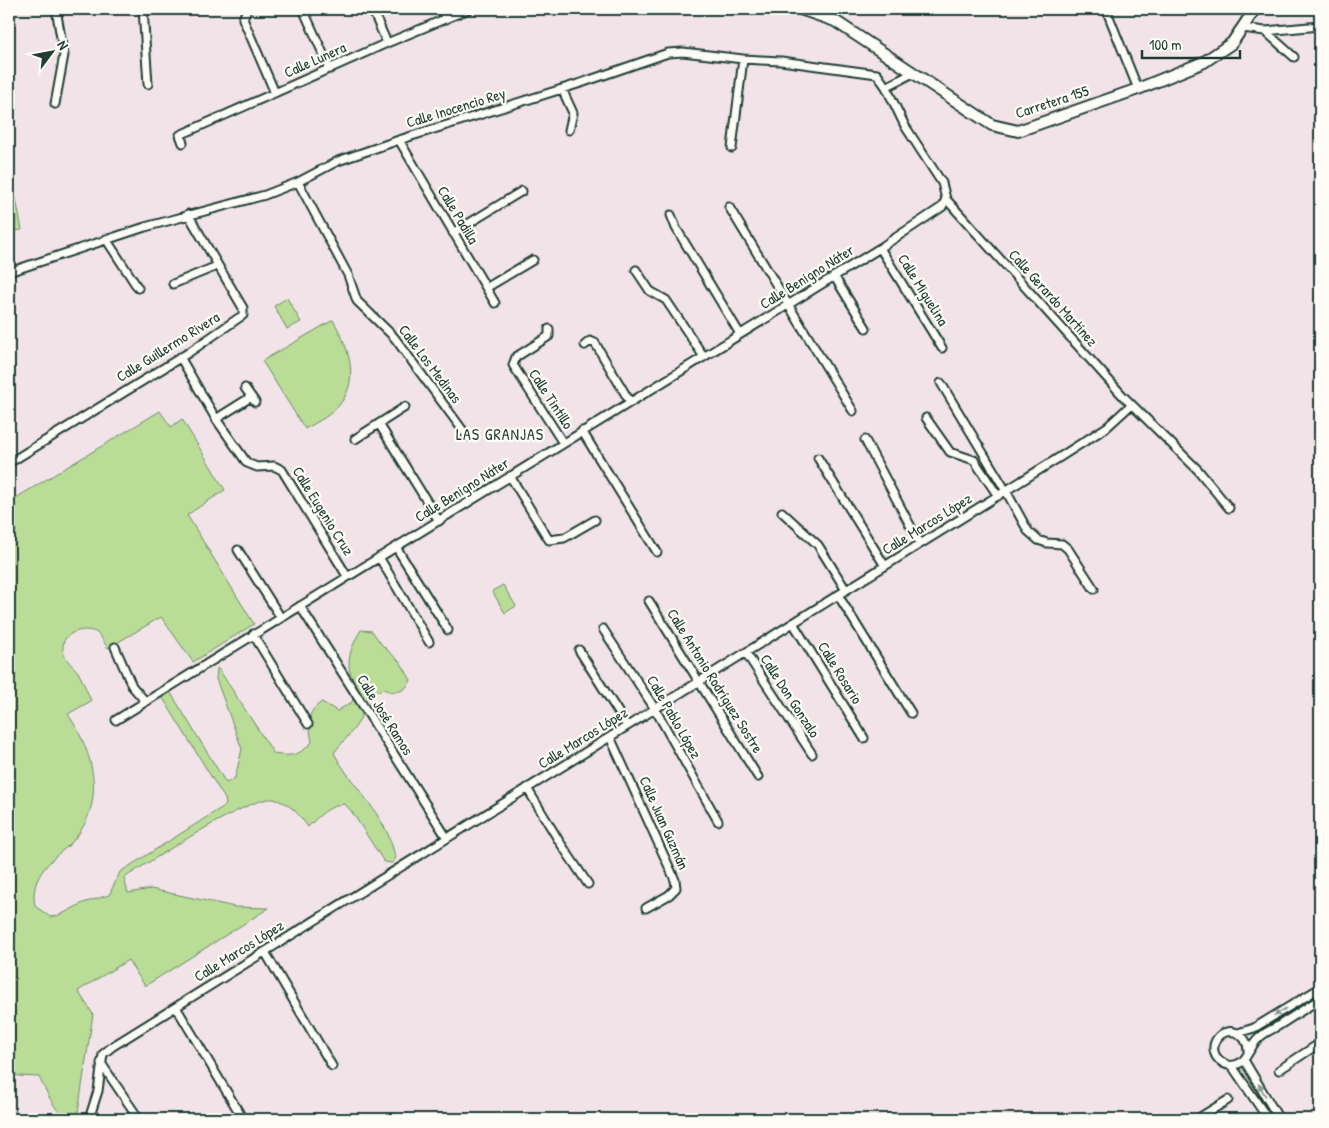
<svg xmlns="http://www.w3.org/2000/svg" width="1329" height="1128" viewBox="0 0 1329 1128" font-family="'Patrick Hand',sans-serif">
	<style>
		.green { fill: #b9dc97; stroke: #6c8c66 }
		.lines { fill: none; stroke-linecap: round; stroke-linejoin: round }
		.street-casing { stroke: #1f3d34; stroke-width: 11 }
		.secondary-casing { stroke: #1f3d34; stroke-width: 14 }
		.street { stroke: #fdfcf7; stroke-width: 7 }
		.secondary { stroke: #fdfcf7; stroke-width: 10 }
		.oneway { fill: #8e9c96 }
		.labels { text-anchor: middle; stroke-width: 4.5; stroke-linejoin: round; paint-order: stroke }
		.street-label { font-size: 15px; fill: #1f3d34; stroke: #fdfcf7 }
		.neighbourhood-label { font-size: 16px; letter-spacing: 1px; fill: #1f3d34; stroke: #fdfcf7 }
	</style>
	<rect width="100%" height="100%" fill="#f2e3e9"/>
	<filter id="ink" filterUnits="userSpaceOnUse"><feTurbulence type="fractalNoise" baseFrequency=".02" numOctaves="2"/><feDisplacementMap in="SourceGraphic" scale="10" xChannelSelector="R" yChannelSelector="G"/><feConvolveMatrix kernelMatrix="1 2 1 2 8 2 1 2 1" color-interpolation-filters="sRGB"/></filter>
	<g filter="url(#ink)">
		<path class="green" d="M9 175 12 177 22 230 12 231 9 233Z
			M287 298 301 322 287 329 274 306Z
			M333 320C347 344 361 378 340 404 332 415 317 422 305 429L262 361Z
			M160 411 171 427 182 419 225 490 187 515 254 624 193 662 161 617 108 648C104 643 101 636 97 633 86 626 63 632 63 646 62 659 72 664 78 672 83 681 87 691 91 701L68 714C94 754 107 801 73 841 68 847 61 851 56 856 40 871 31 885 35 906L50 917 60 915 83 903 109 895 120 872 226 805 225 799 161 695 169 690 226 783 235 778 242 749 216 679 217 668 220 671 274 754C292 757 300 755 312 742 309 725 305 712 322 702L337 711 352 702 357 686C355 682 352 677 350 672 346 658 354 641 361 630L372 631 382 645 401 663 411 680C405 693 395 694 383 689 358 698 369 703 359 721 353 732 342 742 334 753 349 781 373 803 387 832 391 840 393 850 396 858L392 863 384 862 352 812 345 804C329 805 319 816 308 827 299 814 289 802 273 799 251 795 148 863 124 878L128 893 151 889 235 907 269 908 145 986 128 960 78 991 93 1014 77 1119C74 1119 68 1120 65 1118 57 1114 43 1086 39 1077L19 1076 9 1073V502Z
			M503 585 516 606 505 613 492 591Z"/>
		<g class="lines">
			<defs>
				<path id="street" d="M143 9 148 84
					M247 9 243 19 275 93
					M303 9 330 69
					M372 9 387 43
					M441 9 446 19
					M1106 9 1138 89
					M1242 28 1265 31 1320 26
					M1265 31 1294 57
					M886 87 913 73
					M562 89 573 113 569 130
					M55 104 64 55 56 9
					M399 140 495 303
					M183 143 180 135 387 43 469 9
					M732 148 743 59
					M298 182 348 275 357 301 394 337 467 436
					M729 207 853 411
					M671 215 676 228 740 334
					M453 233 522 191
					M106 239 138 288
					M880 248 942 348
					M636 270 650 291 666 300 704 357
					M9 272 145 227 265 195 298 182 338 161 399 140 581 83 668 53 683 52 743 59 781 61 877 74 886 87 905 126 942 183 946 199 1123 396 1198 470 1229 508
					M834 276 866 328
					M173 284 217 266
					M486 288 533 260
					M549 329V336L516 357 513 365 563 443
					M585 345 590 341 595 343 630 402
					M180 357 216 419 247 463 257 467 274 466 282 470 347 576
					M941 383 1006 491 1028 531 1038 540 1047 543 1062 544 1068 549 1094 589
					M245 388 255 402
					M926 418 950 452 974 460 998 496
					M216 419 251 397
					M379 424 439 521
					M582 431 657 552
					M355 439 405 407
					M865 440 920 544
					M818 458 885 566
					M9 463 188 353 243 315V308L188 214
					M510 476 549 540 564 538 595 520
					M782 512 818 545 846 590
					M396 547 448 630
					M238 550 281 618
					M379 557 429 642
					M838 595 911 713
					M649 601 758 777
					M300 606 447 838
					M793 623 864 738
					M603 629 655 709 718 821
					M253 634 308 724
					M115 647 132 686 145 701
					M579 650 627 726
					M746 653 812 754
					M116 720 880 248 942 207 946 199
					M610 737 675 880 676 888 669 895 646 908
					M527 788 559 841 588 884
					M265 952 332 1066
					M176 1007 240 1114
					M1238 1033 1254 1028 1320 988
					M1248 1052C1249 1032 1224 1023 1215 1042 1209 1057 1227 1071 1240 1063 1248 1058 1251 1045 1258 1039 1263 1033 1271 1030 1278 1026 1292 1017 1306 1008 1320 999
					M1244 1060 1279 1119
					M101 1063 139 1119
					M1232 1066 1268 1119
					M1279 1070 1320 1043
					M89 1119 98 1091 103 1054 113 1046 1060 457 1107 427 1131 405
					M1197 1119 1228 1100"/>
				<path id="secondary" d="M800 9 835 21 992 125 1018 131 1138 89 1204 62 1232 43 1255 9"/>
			</defs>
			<use href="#street" class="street-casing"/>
			<use href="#secondary" class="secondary-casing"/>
			<use href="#street" class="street"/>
			<use href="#secondary" class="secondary"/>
		</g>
		<defs><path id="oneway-solid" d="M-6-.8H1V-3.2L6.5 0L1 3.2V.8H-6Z" transform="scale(1.25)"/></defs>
		<g class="oneway">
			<use href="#oneway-solid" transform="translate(1280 1012) rotate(148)"/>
			<use href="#oneway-solid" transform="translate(1262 1090) rotate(-121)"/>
		</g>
	</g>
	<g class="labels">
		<g class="street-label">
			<text transform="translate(315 60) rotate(-24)" y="5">Calle Lunera</text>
			<text transform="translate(1052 102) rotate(-18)" y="5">Carretera 155</text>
			<text transform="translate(456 108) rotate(-17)" y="5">Calle Inocencio Rey</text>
			<text transform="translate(458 215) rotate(59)" y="5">Calle Padilla</text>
			<text transform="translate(807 277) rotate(-32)" y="5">Calle Benigno Náter</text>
			<text transform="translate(923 290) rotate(58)" y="5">Calle Miguelina</text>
			<text transform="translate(1053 298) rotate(48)" y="5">Calle Gerardo Martínez</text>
			<text transform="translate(168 347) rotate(-32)" y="5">Calle Guillermo Rivera</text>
			<text transform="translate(430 364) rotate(53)" y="5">Calle Los Medinas</text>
			<text transform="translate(551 399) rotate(57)" y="5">Calle Tintillo</text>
			<text transform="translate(462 490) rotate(-32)" y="5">Calle Benigno Náter</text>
			<text transform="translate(323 511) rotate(58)" y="5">Calle Eugenio Cruz</text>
			<text transform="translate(927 524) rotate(-32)" y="5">Calle Marcos López</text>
			<text transform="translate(840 673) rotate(58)" y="5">Calle Rosario</text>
			<text transform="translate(715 681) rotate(58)" y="5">Calle Antonio Rodríguez Sostre</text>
			<text transform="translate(790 696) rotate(57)" y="5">Calle Don Gonzalo</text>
			<text transform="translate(385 715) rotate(58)" y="5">Calle José Ramos</text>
			<text transform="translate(674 717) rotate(60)" y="5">Calle Pablo López</text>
			<text transform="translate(583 738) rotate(-32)" y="5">Calle Marcos López</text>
			<text transform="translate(664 823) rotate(66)" y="5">Calle Juan Guzmán</text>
			<text transform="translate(239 951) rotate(-32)" y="5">Calle Marcos López</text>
		</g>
		<g class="neighbourhood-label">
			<text x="500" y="440">LAS GRANJAS</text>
		</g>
	</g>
	<rect width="1329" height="1128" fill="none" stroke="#fdfcf7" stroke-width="30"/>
	<rect x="15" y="15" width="1299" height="1098" fill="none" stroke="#1f3d34" stroke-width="2" filter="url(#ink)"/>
	<g transform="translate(52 52) rotate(58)" stroke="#fdfcf7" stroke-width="4" paint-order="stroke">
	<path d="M0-4L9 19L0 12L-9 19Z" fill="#1f3d34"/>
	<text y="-8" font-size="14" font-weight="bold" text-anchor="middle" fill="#1f3d34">N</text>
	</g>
	<path d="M1142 50v8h98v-8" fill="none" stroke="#1f3d34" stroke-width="2.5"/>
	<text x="1149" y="50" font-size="15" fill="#1f3d34" stroke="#fdfcf7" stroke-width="4" paint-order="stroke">100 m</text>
</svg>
